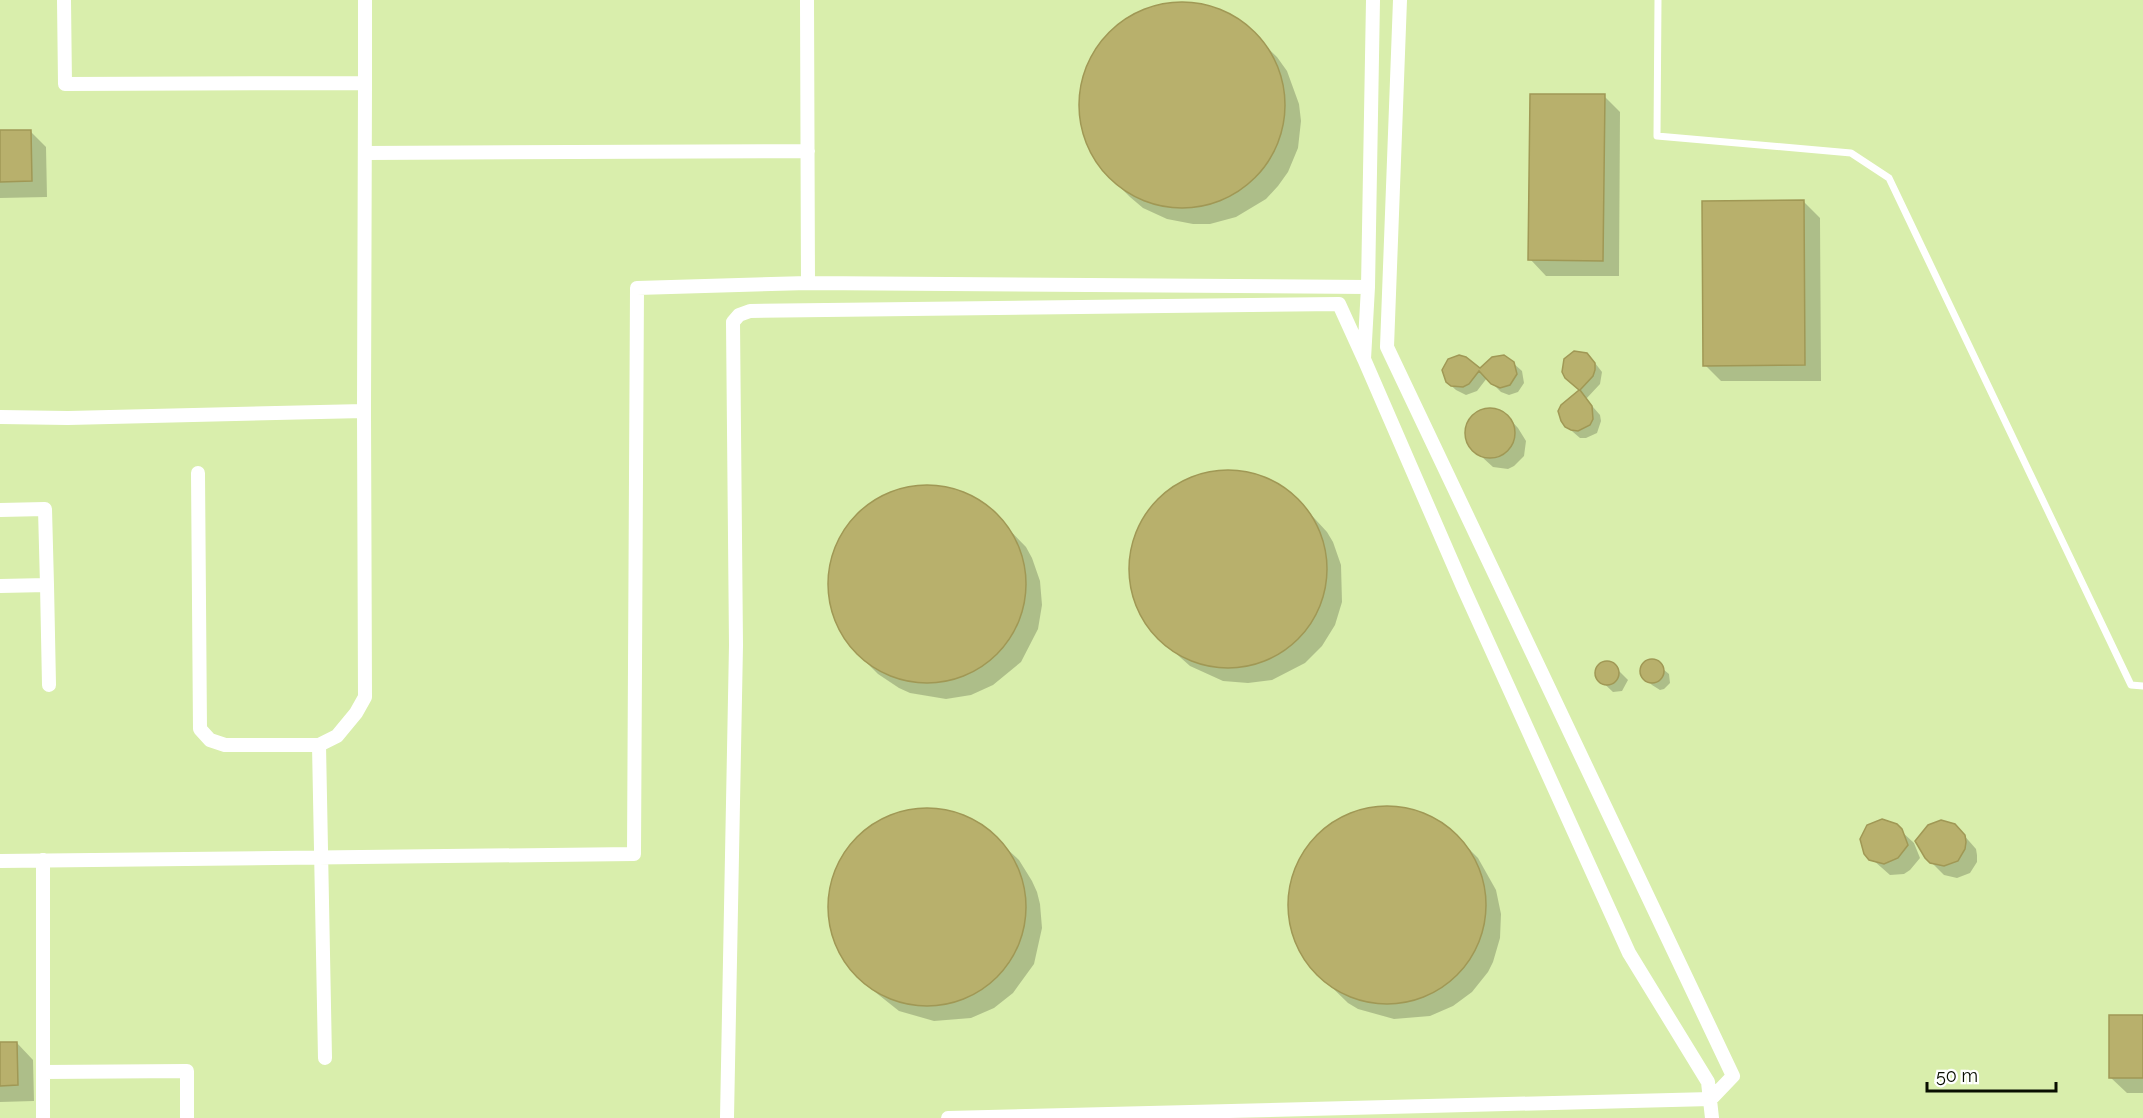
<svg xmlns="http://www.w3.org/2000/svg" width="2143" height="1118" viewBox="0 0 2143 1118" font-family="Raleway,sans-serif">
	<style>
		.shadow { fill: #0003 }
		.building { fill: #b8b06c; stroke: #a09855; stroke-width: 1.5 }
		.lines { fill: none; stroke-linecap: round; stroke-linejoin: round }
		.lane { stroke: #fff; stroke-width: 7 }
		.street { stroke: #fff; stroke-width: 14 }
	</style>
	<rect width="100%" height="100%" fill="#d9eeac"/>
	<path class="shadow" d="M1183 4 1209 7 1241 22 1277 57 1287 71 1299 104 1301 121 1298 148 1288 172 1278 186 1266 199 1236 217 1210 224H1193L1167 219 1143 208 1130 197 1100 167 1091 152 1082 128 1079 111 1084 76 1095 52 1105 38 1118 26 1148 9 1165 5Z
		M1604 96 1620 112 1619 276H1546L1530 259Z
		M30 131 46 147 47 197 0 198V132Z
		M1804 202 1820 218 1821 381H1721L1705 365Z
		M1513 363 1522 371 1524 383 1518 392 1509 395 1501 392 1487 378 1477 391 1466 395 1456 390 1447 382 1480 370Z
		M1595 363 1602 372 1600 384 1586 399 1600 415 1601 421 1597 433 1586 438H1580L1566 426 1562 406 1581 391 1566 377Z
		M1496 409 1506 415 1518 428 1526 441 1524 456 1514 466 1508 469 1493 467 1482 457 1469 445 1466 430 1468 423 1478 412Z
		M1214 472H1239L1262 477 1294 496 1327 532 1333 542 1341 565 1342 602 1335 625 1322 646 1305 663 1272 680 1248 683 1223 681 1190 666 1163 642 1147 623 1133 590 1131 577 1132 553 1139 530 1152 509 1169 491 1179 485Z
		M925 487 949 489 972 498 992 512 1026 547 1032 558 1040 581 1042 605 1038 629 1021 662 993 685 971 695 946 699 910 693 899 688 878 674 861 657 845 638 834 616 829 580 833 556 850 524 858 515 878 500 900 490Z
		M1653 661 1669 674 1670 683 1664 689 1660 690 1652 685 1643 676 1641 669 1644 664Z
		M1610 662 1628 680 1622 691 1613 692 1597 677 1596 673 1601 664Z
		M1385 808 1421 814 1432 819 1461 841 1478 858 1496 890 1501 914 1500 938 1493 962 1488 972 1472 992 1453 1006 1430 1016 1394 1019 1358 1009 1348 1003 1313 969 1299 949 1289 914 1290 889 1303 855 1318 836 1349 815Z
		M938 810 950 812 983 827 1019 860 1032 881 1037 892 1040 904 1042 928 1034 964 1013 993 994 1008 971 1018 934 1021 899 1011 870 988 853 971 840 951 835 939 830 903 831 891 838 868 844 857 859 838 879 823 901 813Z
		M1955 825 1976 849 1977 855V862L1970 873 1957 878 1944 875 1926 857Z
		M1901 831 1914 843 1920 858 1910 870 1904 874 1890 875 1865 853Z
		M2143 1016V1093H2127L2110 1077Z
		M17 1043 33 1060 34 1101 0 1102V1044Z"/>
	<path class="building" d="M1079 105a103 103 0 1 1 206 0a103 103 0 1 1-206 0Z
		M1530 94H1605L1603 261 1528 260Z
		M0 130H31L32 181 0 182Z
		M1804 200 1805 365 1703 366 1702 201Z
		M1574 351 1587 353 1595 363V370L1593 376 1580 390 1592 406 1593 419 1590 425 1578 431 1571 430 1565 427 1561 421 1558 411 1561 405 1579 390 1565 378 1562 372 1564 359Z
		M1459 355 1466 357 1480 368 1492 357 1504 355 1514 362 1517 374 1510 385 1500 388 1491 384 1479 371 1469 384 1463 387 1451 386 1446 382 1442 370 1448 359Z
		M1465 433a25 25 0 1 1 50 0a25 25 0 1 1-50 0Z
		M1129 569a99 99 0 1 1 198 0a99 99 0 1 1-198 0Z
		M828 584a99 99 0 1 1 198 0a99 99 0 1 1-198 0Z
		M1640 671a12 12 0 1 1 24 0a12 12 0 1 1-24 0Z
		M1595 673a12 12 0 1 1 24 0a12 12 0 1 1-24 0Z
		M1288 905a99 99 0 1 1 198 0a99 99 0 1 1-198 0Z
		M828 907a99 99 0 1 1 198 0a99 99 0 1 1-198 0Z
		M1882 819 1897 824 1902 829 1908 845 1898 858 1884 864 1869 860 1864 854 1860 839 1867 825Z
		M1941 820 1955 824 1965 835 1966 842 1965 849 1958 861 1944 866 1930 863 1925 858 1915 841 1928 825Z
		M2109 1015H2143V1078H2109Z
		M0 1042H17L18 1085 0 1086Z"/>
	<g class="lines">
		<path class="lane" d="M1658 0 1657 136 1851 153 1889 178 2131 685 2143 686"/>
		<path class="street" d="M64 0 65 84 365 83V0
			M807 0 808 283 1368 287 1373 0
			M365 153 808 151
			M1368 287 1364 359 1463 587 1629 953 1708 1082 1712 1118
			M0 417 68 418 364 411 365 83
			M198 473 200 729 210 740 225 745H319L337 736 356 713 365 697 364 411
			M0 510 45 509 47 585 0 586
			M47 585 49 685
			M319 745 325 1058
			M0 861 634 854 637 288 808 283
			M43 1072 187 1071V1118
			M43 1118V860
			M727 1118 736 645 733 322 739 315 750 311 1339 304 1364 359
			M948 1118 1711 1099 1733 1076 1387 347 1400 0"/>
	</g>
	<path d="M1927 1082v9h129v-9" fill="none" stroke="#090e00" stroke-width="3"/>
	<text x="1936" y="1082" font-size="18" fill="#090e00" stroke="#ffffff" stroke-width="4.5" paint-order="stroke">50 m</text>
</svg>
